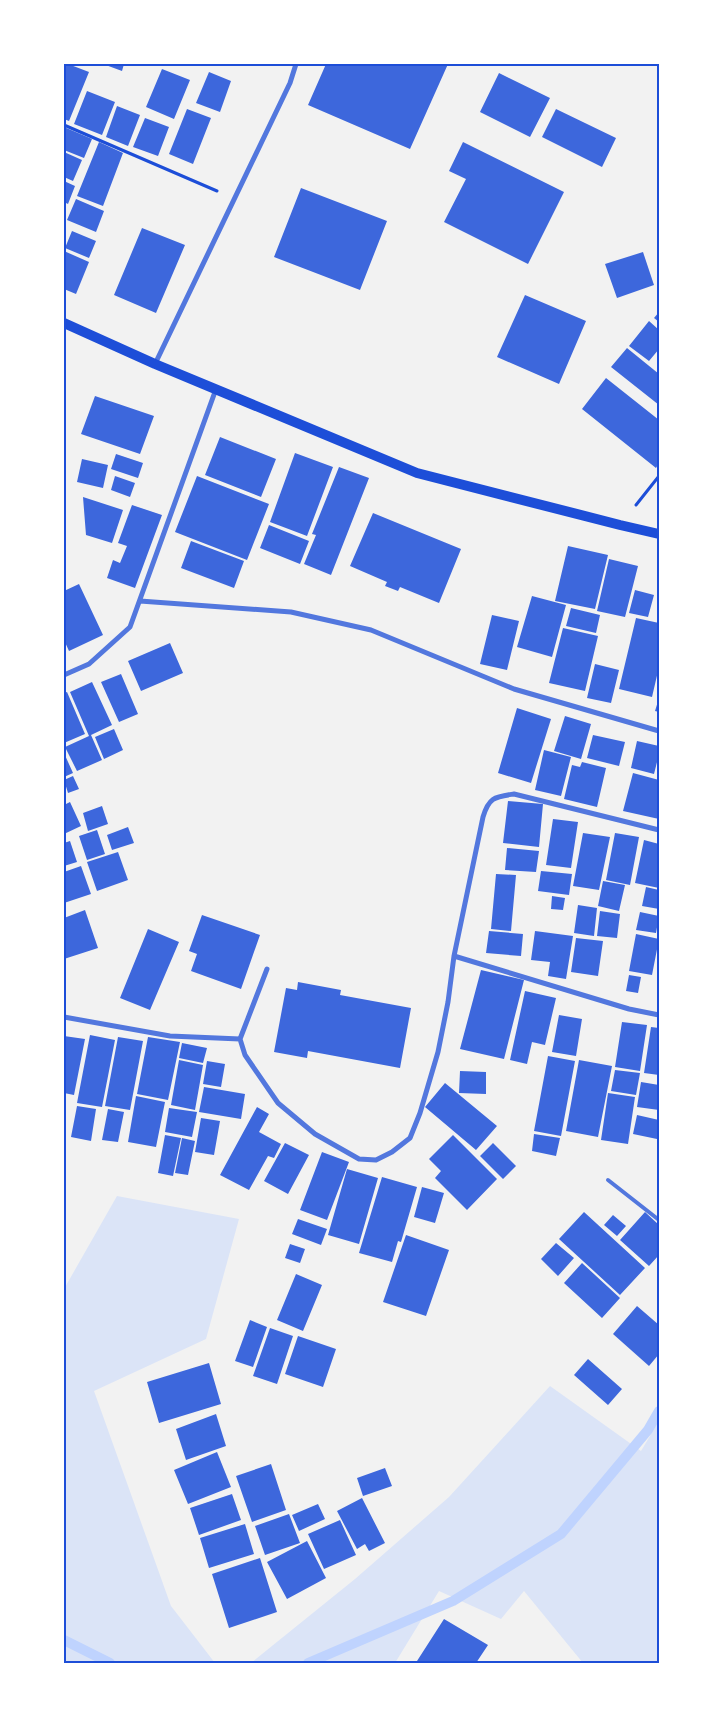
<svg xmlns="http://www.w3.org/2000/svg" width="723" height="1727" viewBox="0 0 723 1727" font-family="'Nunito Sans',sans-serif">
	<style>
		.green { fill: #dbe4f7 }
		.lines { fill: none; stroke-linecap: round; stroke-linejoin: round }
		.stream { stroke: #bfd3fe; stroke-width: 10 }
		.building { fill: #3d67dc }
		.path { stroke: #1d4ed8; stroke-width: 3 }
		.service { stroke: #5277de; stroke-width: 4 }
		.minor { stroke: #5277de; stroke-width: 5 }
		.secondary { stroke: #1d4ed8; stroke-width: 10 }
		.neatline { fill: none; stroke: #1d4ed8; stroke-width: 2 }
	</style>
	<rect width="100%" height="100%" fill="#f2f2f2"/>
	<path class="green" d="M117 1196 239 1219 206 1339 94 1391 171 1606 215 1663H64V1289Z
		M550 1386 641 1451 659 1421V1663H583L524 1591 501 1619 439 1591 395 1663H251L355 1579 449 1497Z"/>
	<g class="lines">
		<path class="stream" d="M64 1640 110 1663
			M308 1663 453 1601 561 1534 648 1430 659 1411"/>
	</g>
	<path class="building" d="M64 64H68L89 72 69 121 64 119Z
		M103 64H124L122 71Z
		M326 64H448L410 149 308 105Z
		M162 69 190 80 174 119 146 107Z
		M209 72 231 81 220 112 196 103Z
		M499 73 550 98 530 137 480 112Z
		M87 91 115 102 102 135 74 124Z
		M117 106 140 115 128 146 106 137Z
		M187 109 211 118 193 164 169 154Z
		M556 109 616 138 602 167 542 137Z
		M145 118 169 127 158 156 133 147Z
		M64 127 92 139 84 158 64 150Z
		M99 142 123 153 103 206 77 196Z
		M463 142 564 192 528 264 444 222 466 179 449 171Z
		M64 152 82 160 73 181 64 177Z
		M64 181 75 186 68 204 64 202Z
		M301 188 387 221 360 290 274 257Z
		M76 199 104 211 96 232 67 220Z
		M142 228 185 245 156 313 114 295Z
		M72 231 96 241 89 258 65 248Z
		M64 251 89 262 76 294 64 289Z
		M643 252 654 285 617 298 605 264Z
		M525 295 586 321 559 384 497 357Z
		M659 312V322L654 318Z
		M649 321 659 330V349L649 361 629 346Z
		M627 348 659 374V405L611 367Z
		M606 378 659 420V463L656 468 582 409Z
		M95 396 154 416 140 454 81 434Z
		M220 437 276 459 261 497 205 475Z
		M295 453 333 467 307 536 270 522Z
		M116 454 143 463 138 478 111 469Z
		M82 459 108 465 103 488 77 482Z
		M339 467 369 478 331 575 304 564 316 535 312 534Z
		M115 476 135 483 130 497 111 490Z
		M197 476 269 504 247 560 175 532Z
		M83 497 123 510 112 543 86 535Z
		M132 505 162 515 135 588 107 578 113 560 120 563 127 546 118 543Z
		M373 513 461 549 439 603 400 587 398 591 385 586 387 582 350 566Z
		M269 525 309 541 300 564 260 548Z
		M191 541 244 561 234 588 181 568Z
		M568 546 608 555 595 609 555 601Z
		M609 559 638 566 625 617 597 611Z
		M79 584 103 635 69 651 64 640V591Z
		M635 590 654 595 648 617 629 613Z
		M532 596 566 605 552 657 517 647Z
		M571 608 600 615 596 633 566 626Z
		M492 615 519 621 507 670 480 664Z
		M636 618 659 623V667L652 697 619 689Z
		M563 628 598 636 585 691 549 683Z
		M170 643 183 673 141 691 128 661Z
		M595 664 619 670 611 703 587 698Z
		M121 674 138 714 119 722 101 682Z
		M92 682 112 725 91 735 102 760 77 771 65 747 89 736 70 692Z
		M67 692 85 734 64 743V693Z
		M659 698V712L655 711Z
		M517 708 551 719 531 783 498 773Z
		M565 716 591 724 581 759 554 751Z
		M114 729 123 750 104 759 95 737Z
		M593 735 625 742 619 766 587 758Z
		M637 741 659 746V754L654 774 631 768Z
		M544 750 571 757 561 796 535 790Z
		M64 753 73 773 64 777Z
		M582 762 606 768 597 807 564 799 572 765 580 767Z
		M633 773 659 780V819L623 811Z
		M73 776 79 789 68 793 64 780Z
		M508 801 543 804 539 847 503 843Z
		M70 802 81 826 64 834V805Z
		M102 806 108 824 88 831 83 813Z
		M553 819 578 822 571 868 546 865Z
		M128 827 134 843 112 850 107 835Z
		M97 830 105 854 87 860 79 836Z
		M583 833 610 837 599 890 573 886Z
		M615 833 639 837 630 885 606 880Z
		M644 840 659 844V888L635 883Z
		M70 841 77 862 64 866V843Z
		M507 848 539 851 536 872 505 870Z
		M118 852 128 880 97 891 87 862Z
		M81 866 91 894 64 903V872Z
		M541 871 572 874 569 895 538 891Z
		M496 874 516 875 511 931 491 929Z
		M603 881 625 885 619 911 598 906Z
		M646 887 659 890V909L642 906Z
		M552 896 565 898 563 910 551 909Z
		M578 905 597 908 594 936 574 933Z
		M85 910 98 948 64 959V918Z
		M600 911 620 914 617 938 597 936Z
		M640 912 659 916 656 933 636 930Z
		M202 915 260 935 241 989 191 971 197 954 189 951Z
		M148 929 179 942 150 1010 120 998Z
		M489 931 523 934 521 956 486 953Z
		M535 931 573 936 566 979 548 976 550 962 531 960Z
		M636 934 659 939 652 975 629 971Z
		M576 938 603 941 598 976 571 972Z
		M481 970 524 980 504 1059 460 1049Z
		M629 975 641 977 638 993 626 991Z
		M298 982 341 990 340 995 411 1008 400 1068 308 1051 307 1058 274 1052 286 988 297 990Z
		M525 991 556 998 545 1045 532 1042 527 1064 510 1060Z
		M559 1015 582 1019 576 1056 552 1052Z
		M622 1022 647 1025 640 1071 615 1067Z
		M651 1027 659 1028V1075L644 1073Z
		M90 1035 115 1040 102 1107 77 1103Z
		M64 1036 85 1039 74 1095 64 1093Z
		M118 1037 143 1041 130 1110 105 1106Z
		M148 1037 180 1042 168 1100 137 1094Z
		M182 1043 207 1048 203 1063 179 1058Z
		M548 1056 575 1061 561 1136 534 1131Z
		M179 1060 203 1065 195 1110 171 1105Z
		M579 1060 612 1066 598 1137 566 1131Z
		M207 1061 225 1064 221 1087 203 1084Z
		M615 1070 640 1073 636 1095 611 1091Z
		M460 1071 486 1072V1094L459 1093Z
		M641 1082 659 1085V1110L637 1107Z
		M445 1083 497 1126 476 1150 425 1107Z
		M204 1087 245 1094 241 1119 199 1112Z
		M608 1093 635 1097 628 1144 601 1140Z
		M136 1096 165 1102 156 1147 128 1142Z
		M77 1106 96 1109 91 1141 71 1137Z
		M257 1107 269 1114 259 1132 281 1144 274 1158 268 1156 249 1190 220 1175Z
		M169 1108 197 1112 192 1137 165 1132Z
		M108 1109 124 1112 118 1142 102 1140Z
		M637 1115 659 1120 657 1139 633 1134Z
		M201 1118 220 1121 214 1155 195 1152Z
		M534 1134 560 1138 556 1156 532 1151Z
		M165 1135 181 1138 173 1176 158 1173Z
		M453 1135 497 1179 467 1210 435 1178 441 1171 429 1159Z
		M182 1138 195 1141 188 1175 175 1173Z
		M285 1143 309 1155 288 1194 264 1181Z
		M493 1143 516 1166 503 1179 480 1156Z
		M322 1152 349 1162 327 1220 300 1210Z
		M347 1169 378 1178 359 1244 328 1235Z
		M382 1177 417 1187 401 1242 398 1241 392 1262 359 1253Z
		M422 1187 444 1193 435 1223 414 1217Z
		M584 1212 645 1268 620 1295 559 1239Z
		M645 1212 659 1225V1255L649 1266 620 1240Z
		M613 1215 626 1226 617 1236 604 1225Z
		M298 1219 327 1229 321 1245 292 1234Z
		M406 1235 449 1250 426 1316 383 1302Z
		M556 1243 574 1258 558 1276 541 1259Z
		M290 1244 305 1249 300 1263 285 1258Z
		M582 1263 620 1298 602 1318 564 1283Z
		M296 1274 322 1285 303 1331 277 1320Z
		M637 1306 659 1325V1354L649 1366 613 1334Z
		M250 1320 267 1327 253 1367 235 1361Z
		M270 1328 293 1336 277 1384 253 1376Z
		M298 1336 336 1349 323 1387 285 1374Z
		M588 1359 622 1389 608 1405 574 1375Z
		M209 1363 221 1404 159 1423 147 1382Z
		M216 1414 226 1446 186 1460 176 1429Z
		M217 1452 231 1487 188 1504 174 1470Z
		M271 1464 286 1510 252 1522 236 1476Z
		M385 1468 392 1486 363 1496 357 1478Z
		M232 1494 241 1520 199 1535 190 1508Z
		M362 1498 385 1543 369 1551 365 1544 357 1549 337 1511Z
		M318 1504 325 1519 299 1531 292 1515Z
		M289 1514 300 1543 265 1555 255 1526Z
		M340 1520 356 1555 324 1569 308 1534Z
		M245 1524 254 1554 209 1568 200 1538Z
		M307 1541 326 1578 287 1599 267 1562Z
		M260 1558 277 1612 229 1628 212 1574Z
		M444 1619 488 1645 476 1663H420L417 1661Z"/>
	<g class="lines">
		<path class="path" d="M64 125 217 191
			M636 505 659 476"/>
		<path class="service" d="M608 1180 659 1220"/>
		<path class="minor" d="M155 364 290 83 296 64
			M140 601 291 612 371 630 514 689 659 731
			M64 675 89 664 130 627 216 389
			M454 956 629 1009 659 1015
			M267 969 240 1039 245 1055 278 1103 315 1134 359 1159 376 1160 392 1152 410 1138 420 1113 438 1052 448 1002 454 956 483 817C489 797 495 797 514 794L659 830
			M64 1017 170 1036 240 1039"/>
		<path class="secondary" d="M64 323 155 364 417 473 620 525 659 534"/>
	</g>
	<rect width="723" height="1727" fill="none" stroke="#ffffff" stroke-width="130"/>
	<rect x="65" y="65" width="593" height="1597" class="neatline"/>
</svg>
